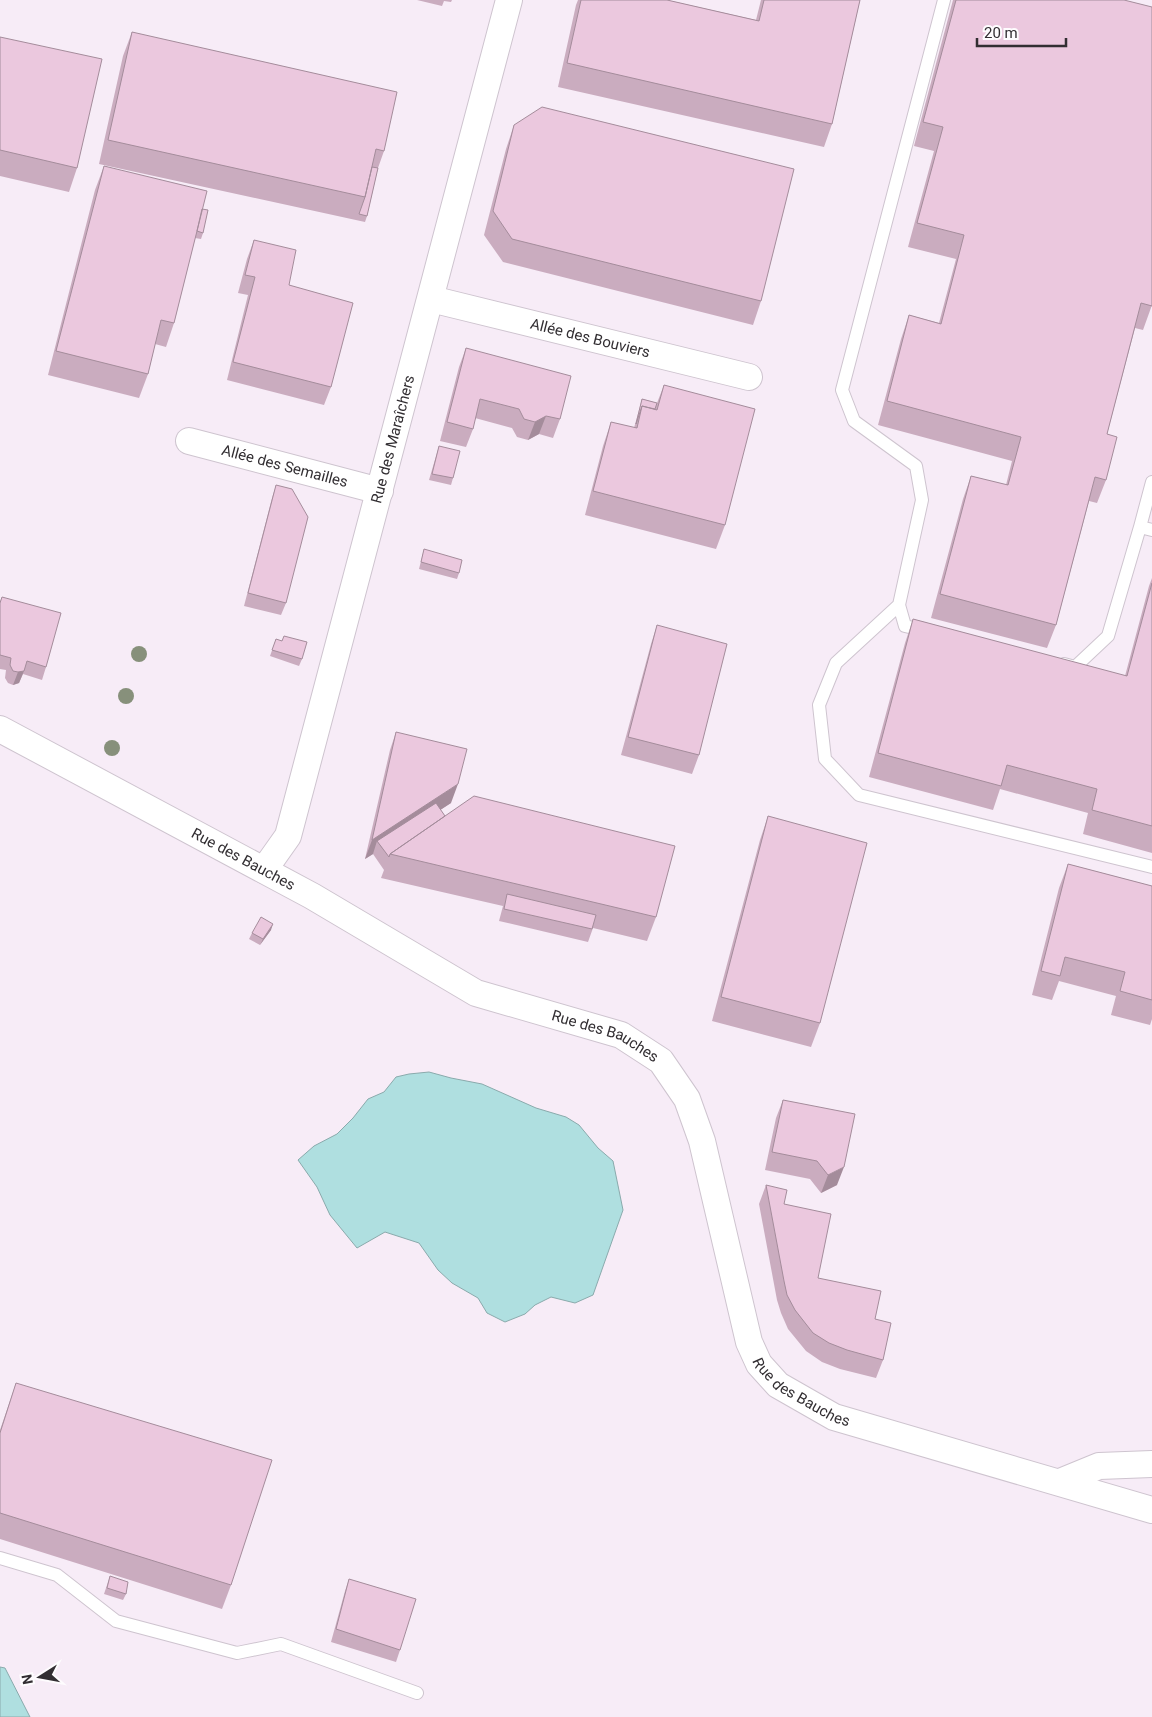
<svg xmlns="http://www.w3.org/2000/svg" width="1152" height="1717" viewBox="0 0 1152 1717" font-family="Roboto,sans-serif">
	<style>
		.water { fill: #afdfe0; stroke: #8aaaac }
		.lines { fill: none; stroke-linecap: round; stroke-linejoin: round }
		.lane-casing { stroke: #cec4cf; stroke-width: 14 }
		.street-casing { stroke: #cec4cf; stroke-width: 28 }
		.lane { stroke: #fff; stroke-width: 12 }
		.street { stroke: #fff; stroke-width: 26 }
		.tree { fill: #87907b }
		.wall { fill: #caacbf }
		.shaded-wall { fill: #a48c9b }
		.building { fill: #ebc8de; stroke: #a48c9b }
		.labels { text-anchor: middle; stroke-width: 5; stroke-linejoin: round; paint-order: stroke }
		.street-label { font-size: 15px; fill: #322e32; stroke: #fefcfe }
	</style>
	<rect width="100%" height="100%" fill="#f7ecf7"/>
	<path class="water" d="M429 1072 451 1078 482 1084 536 1108 566 1117 579 1125 598 1148 613 1161 623 1210 593 1295 575 1303 551 1297 535 1305 525 1314 505 1322 487 1313 478 1298 452 1283 438 1270 419 1243 385 1232 357 1248 330 1215 317 1187 298 1160 314 1146 337 1134 353 1118 368 1099 384 1092 396 1077 409 1074Z
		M0 1667 5 1668 30 1717H0Z"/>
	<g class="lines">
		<defs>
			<path id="lane" d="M1152 482 1140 527 1152 530
				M899 605 836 663 819 705 825 759 859 795 1152 867
				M926 631 905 626 899 605 922 500 916 466 854 421 842 390 944 0
				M1064 664 1075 667 1108 636 1140 527
				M0 1558 57 1575 116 1621 237 1653 281 1644 417 1693"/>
			<g id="street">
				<path id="s1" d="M431 299 749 377"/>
				<path id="s2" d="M189 441 380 491"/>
				<path id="s3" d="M0 729 312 896 476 993 621 1035 661 1061 687 1099 702 1141 749 1342 759 1364 778 1385 834 1417 1152 1510"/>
				<path id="s4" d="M264 870 288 836 509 0"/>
				<path d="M1060 1482 1099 1466 1152 1464"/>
			</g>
		</defs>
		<use href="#lane" class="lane-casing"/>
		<use href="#street" class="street-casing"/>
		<use href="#lane" class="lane"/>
		<use href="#street" class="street"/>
	</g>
	<g class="tree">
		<circle cx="139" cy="654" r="8"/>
		<circle cx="126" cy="696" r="8"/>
		<circle cx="112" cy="748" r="8"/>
	</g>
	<path class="wall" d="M417 0H452L451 2 444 1 442 6Z
		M578 0H667L756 20 761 0H860L832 124 824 147 558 87 576 5Z
		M953 0H1124L1152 305 1143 330 1135 328 1107 434 1106 480 1097 503 1089 501 1056 625 1047 648 931 618 963 499 971 476 1006 485 1012 461 878 425 901 339 909 315 939 323 956 259 908 247 934 151 914 146Z
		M132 32 384 151 378 168 367 216 365 222 99 164 123 56Z
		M0 37 77 168 69 192 0 176Z
		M514 125 761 301 753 325 503 262 484 235 506 149Z
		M104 166 202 209 203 233 201 239 195 238 174 323 166 347 155 344 148 374 139 398 48 375 95 190Z
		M254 240 289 285 331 387 324 405 227 380 248 295 238 293 247 259Z
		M466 348 560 419 553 438 539 434 528 440 517 437 512 428 475 418 473 429 466 447 440 441 459 367Z
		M664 385 725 525 716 549 585 515 603 446 611 422 634 428 642 399 657 403Z
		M439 446 453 478 451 485 429 480Z
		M276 485 286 603 281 615 244 606 272 498Z
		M424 549 459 573 457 579 419 569Z
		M1152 578V853L1083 834 1088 813 1000 789 993 810 869 777 905 643 913 619 1125 676 1149 586Z
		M2 597 46 667 42 680 23 674 19 683 13 685 8 683 5 678 6 670 0 669V602Z
		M657 625 699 755 692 774 621 755 651 644Z
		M276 639 282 641 302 659 299 666 270 656Z
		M396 732 451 803 440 810 445 816 656 917 647 941 593 928 588 942 499 921 503 906 381 878 384 870 373 854 365 859 390 750Z
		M768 816 820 1023 811 1047 712 1021 760 840Z
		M1068 864 1152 886V1019L1150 1025 1111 1015 1116 996 1059 981 1052 1000 1032 995 1059 888Z
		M271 930 260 945 249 939 252 933Z
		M783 1100 837 1185 821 1193 810 1179 765 1170 776 1118Z
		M766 1185 784 1204 818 1278 875 1319 883 1360 876 1378 840 1369 822 1362 806 1351 788 1329 781 1313 777 1300 759 1204Z
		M16 1383 231 1585 222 1609 0 1539V1430Z
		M110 1576 126 1594 123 1600 104 1594Z
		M349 1579 400 1650 396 1662 331 1642 345 1591Z"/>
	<path class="shaded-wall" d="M546 416 539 434 528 440 535 422Z
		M24 671 19 683 13 685 18 672Z
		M458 784 451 803 382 848 377 841 373 854 365 859 372 840Z
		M273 924 271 930 260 945 263 939Z
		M844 1167 837 1185 821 1193 828 1175Z"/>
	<path class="building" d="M581 0H667L759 21 764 0H860L832 124 567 63Z
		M956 0H1124L1152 7V306L1141 303 1107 434 1117 437 1106 480 1095 477 1056 625 940 594 971 476 1008 485 1021 437 887 401 909 315 941 324 964 235 917 223 943 127 923 122Z
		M132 32 397 92 384 151 376 149 365 197 108 140Z
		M0 37 102 59 77 168 0 150Z
		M542 107 794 169 761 301 512 239 493 211 514 125Z
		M104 166 207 191 174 323 161 320 148 374 56 351Z
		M372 167 378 168 367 216 359 214 365 197Z
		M202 209 208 210 203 233 197 231Z
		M254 240 296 250 289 285 353 303 331 387 233 362 255 277 245 275Z
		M466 348 571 376 560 419 546 416 535 422 524 419 519 409 480 399 473 429 447 422Z
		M664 385 755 409 725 525 593 491 611 422 637 428 642 406 657 410Z
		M642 399 657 403 655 409 642 406 636 424Z
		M439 446 460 451 453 478 432 474Z
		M276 485 292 489 308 517 286 603 248 593Z
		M424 549 462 560 459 573 421 562Z
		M1152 583V826L1092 810 1097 789 1007 765 1001 786 878 753 913 619 1127 676Z
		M2 597 61 613 46 667 27 661 24 671 18 672 13 671 10 665 11 658 0 655V603Z
		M657 625 727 644 699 755 628 737Z
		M284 636 307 642 302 659 272 650 276 639 282 641Z
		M396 732 467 749 458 784 372 840Z
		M474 796 675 846 656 917 390 854Z
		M436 803 445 816 390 854 389 857 377 841Z
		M768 816 867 843 820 1023 721 997Z
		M1068 864 1152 886V1000L1120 991 1125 972 1065 957 1060 976 1041 971Z
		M507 894 596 915 592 929 504 909Z
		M261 917 273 924 263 939 252 933Z
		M783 1100 855 1114 844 1167 828 1175 817 1161 772 1152Z
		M766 1185 787 1190 784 1204 831 1214 818 1278 881 1291 875 1319 891 1323 883 1360 847 1350 829 1343 813 1333 795 1310 787 1295 784 1281Z
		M16 1383 272 1460 231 1585 0 1513V1433Z
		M110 1576 128 1582 126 1594 107 1588Z
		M349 1579 416 1599 400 1650 336 1629Z"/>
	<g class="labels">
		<g class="street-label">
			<text dy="5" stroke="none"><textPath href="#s1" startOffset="164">Allée des Bouviers</textPath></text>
			<text dy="5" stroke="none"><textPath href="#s4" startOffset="452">Rue des Maraîchers</textPath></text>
			<text dy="5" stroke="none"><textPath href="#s2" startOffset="99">Allée des Semailles</textPath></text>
			<text dy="5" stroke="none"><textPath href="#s3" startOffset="276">Rue des Bauches</textPath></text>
			<text dy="5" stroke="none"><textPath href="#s3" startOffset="681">Rue des Bauches</textPath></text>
			<text dy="5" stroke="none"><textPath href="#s3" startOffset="1116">Rue des Bauches</textPath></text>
		</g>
	</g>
	<g transform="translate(40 1677) rotate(259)" stroke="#fefcfe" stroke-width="4" paint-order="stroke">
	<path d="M0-4L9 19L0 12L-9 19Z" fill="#322e32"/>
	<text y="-8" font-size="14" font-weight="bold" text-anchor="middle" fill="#322e32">N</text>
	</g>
	<path d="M977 38v8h89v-8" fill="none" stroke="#322e32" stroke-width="2.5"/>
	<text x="984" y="38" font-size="15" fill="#322e32" stroke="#fefcfe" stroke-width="4" paint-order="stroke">20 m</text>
</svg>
